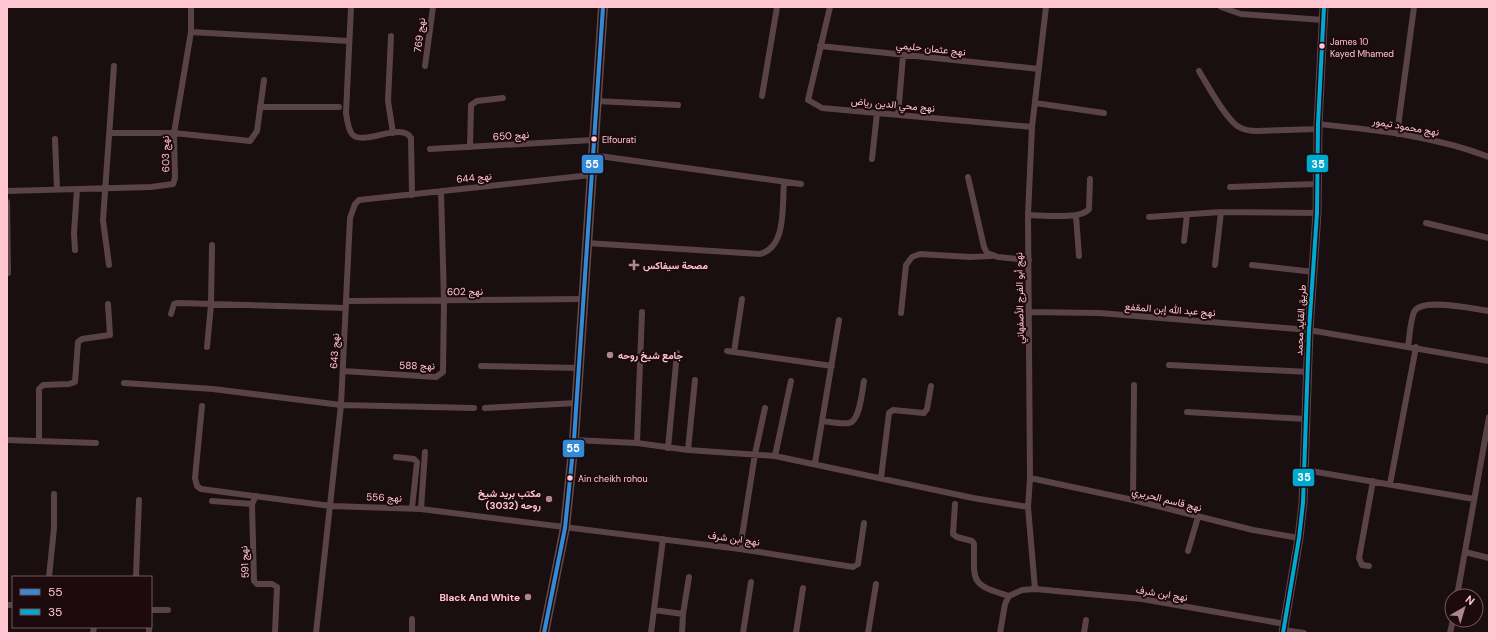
<svg xmlns="http://www.w3.org/2000/svg" width="1496" height="640" viewBox="0 0 1496 640" font-family="'DM Sans',Vazirmatn,sans-serif">
	<style>
		.lines { fill: none; stroke-linecap: round; stroke-linejoin: round }
		.minor { stroke: #5a4249; stroke-width: 6 }
		.secondary { stroke: #60454c; stroke-width: 9 }
		.primary { stroke: #634a48; stroke-width: 10 }
		.bus-1-casing { stroke: #1d0a0d; stroke-width: 7 }
		.bus-2-casing { stroke: #1d0a0d; stroke-width: 7 }
		.bus-1 { stroke: #338bd7; stroke-width: 4 }
		.bus-2 { stroke: #00a9ce; stroke-width: 4 }
		.bus-dot { fill: #ffc6d2; stroke: #1d0a0d; stroke-width: 1.5 }
		.poi-dot { fill: #ae868e; stroke: #1d0a0d; stroke-width: 1.5 }
		.labels { text-anchor: middle; stroke-width: 4; stroke-linejoin: round; paint-order: stroke }
		.bus-label { font-size: 9px; fill: #ffc6d2; stroke: #1d0a0d; text-anchor: start }
		.street-label { font-size: 10px; fill: #ffc6d2; stroke: #1d0a0d }
		.poi-label { font-size: 10px; font-weight: bold; fill: #ffc6d2; stroke: #1d0a0d; text-anchor: start }
		.line-badge { stroke: #1d0a0d; stroke-width: 1.5 }
		.badge-label { font-size: 11px; text-anchor: middle; font-weight: bold; fill: #fff }
	</style>
	<rect width="100%" height="100%" fill="#190e10"/>
	<g class="lines">
		<path class="minor" d="M351 7 346 113C347 119 348 129 352 134 362 147 402 121 411 138L412 195
			M830 7 808 100 822 108 1032 127
			M1221 7 1241 14 1323 20
			M191 32 349 41
			M391 36 388 101 393 133
			M820 46 1039 69
			M425 66 433 7
			M1199 71C1207 84 1226 120 1239 127 1244 130 1251 131 1257 131L1319 129
			M762 96 777 7
			M596 101 678 105
			M1035 103 1104 113
			M260 107H339
			M898 115 903 56
			M1318 124C1376 130 1435 136 1489 157
			M110 133H174L250 141 257 131 264 80
			M1397 134 1414 7
			M55 139 57 189
			M470 147 471 105 477 101 503 98
			M430 149 593 140
			M592 155 801 184
			M872 159 877 113
			M968 177 984 247 987 253 998 257 1029 260
			M1230 187 1317 184
			M7 191 151 187 173 184 175 178 174 133 191 32V7
			M7 202 8 273
			M1028 215C1041 215 1081 220 1089 209L1090 179
			M1076 216 1079 256
			M1149 217 1221 212 1317 213
			M1426 223 1489 238
			M1184 241 1187 215
			M586 243 760 254C787 247 782 205 784 182
			M75 250 74 233 77 189
			M109 265 103 220 114 66
			M1215 265 1221 212
			M1252 265 1314 272
			M348 301 584 299
			M1029 312 1099 313 1309 330 1489 361
			M901 313 906 265 912 257 920 254 970 257 991 256
			M171 314 174 304 178 303 346 308
			M1408 346C1410 335 1410 322 1414 312 1421 297 1475 309 1489 311
			M207 347 211 305 212 245
			M727 351 832 366
			M734 352 742 299
			M1169 365 1309 372
			M481 366 579 368
			M343 371 436 377 443 372 444 301 441 191
			M124 383 213 389 341 405 474 408
			M202 406 195 478 197 486 201 489 331 506 421 509 740 549 853 567 858 564 864 523
			M485 408 576 403
			M1187 412 1306 419
			M823 421C831 422 841 424 849 423 860 421 862 391 864 381
			M7 440 96 443
			M574 440 637 443 688 450 775 456 973 498 1028 507
			M39 441V389L43 385 69 384 75 382 78 342 82 339 110 335 108 304
			M637 443 642 312
			M668 448 677 353
			M688 450 695 380
			M775 456 791 381
			M396 457 414 459 417 462 412 508
			M815 463 839 320
			M1305 470 1474 499
			M881 478 889 413 893 410 924 413 927 409 931 386
			M1030 478 1133 500 1253 530 1299 538
			M1390 484 1416 347
			M256 496 252 504 254 581 257 584H272L277 587 275 633
			M1133 500 1134 385
			M212 501 252 504
			M955 504 953 534 957 537 972 541 974 544C974 583 970 584 1009 596
			M421 509 425 452
			M740 549 755 454 765 408
			M1188 551 1198 517
			M1465 552 1489 558
			M1369 566 1362 565 1359 558 1373 481
			M49 577 54 528V494
			M136 577 139 500
			M1035 589 1028 507 1030 478 1028 215 1032 127 1046 7
			M1457 596 1489 417
			M7 605H13
			M151 610H168
			M654 610 683 614
			M1284 630 1304 633
			M93 633 94 627
			M149 633V627
			M316 633 341 405 350 218 355 204 359 200 591 175
			M412 633V619
			M651 633 663 539
			M682 633 683 614 689 577
			M743 633 751 582
			M796 633 803 588
			M868 633 876 584
			M1000 633 1005 604 1009 596 1022 590 1035 589 1142 599 1285 624
			M1084 633 1086 620
			M1450 633 1453 620"/>
		<path class="secondary" d="M1283 633 1299 538 1303 503 1309 330 1317 213 1318 124 1324 7"/>
		<path class="primary" d="M544 633 565 528 574 440 603 7"/>
		<defs>
			<path id="bus-1" d="M544 633 565 528 574 440 603 7"/>
			<path id="bus-2" d="M1283 633 1299 538 1303 503 1309 330 1317 213 1318 124 1324 7"/>
		</defs>
		<use href="#bus-1" class="bus-1-casing"/>
		<use href="#bus-2" class="bus-2-casing"/>
		<use href="#bus-1" class="bus-1"/>
		<use href="#bus-2" class="bus-2"/>
	</g>
	<g class="bus-dot">
		<circle cx="1322" cy="46" r="3.5"/>
		<circle cx="594" cy="139" r="3.5"/>
		<circle cx="570" cy="478" r="3.5"/>
	</g>
	<g class="poi-dot">
		<path d="M632 259h4v4h4v4h-4v4h-4v-4h-4v-4h4z"/>
		<circle cx="610" cy="355" r="4"/>
		<circle cx="549" cy="499" r="4"/>
		<circle cx="528" cy="597" r="4"/>
	</g>
	<g class="labels">
		<g class="bus-label">
			<text x="1330" y="45">James 10<tspan x="1330" dy="12">Kayed Mhamed</tspan></text>
			<text x="602" y="143">Elfourati</text>
			<text x="578" y="482">Ain cheikh rohou</text>
		</g>
		<g class="street-label">
			<text transform="translate(419 35) rotate(-83)" y="4">نهج 769</text>
			<text transform="translate(931 48) rotate(6)" y="4">نهج عثمان حليمي</text>
			<text transform="translate(893 104) rotate(5)" y="4">نهج محي الدين رياض</text>
			<text transform="translate(1406 126) rotate(10)" y="4">نهج محمود تيمور</text>
			<text transform="translate(511 135) rotate(-4)" y="4">نهج 650</text>
			<text transform="translate(165 154) rotate(-91)" y="4">نهج 603</text>
			<text transform="translate(474 177) rotate(-6)" y="4">نهج 644</text>
			<text transform="translate(465 291) rotate(-1)" y="4">نهج 602</text>
			<text transform="translate(1019 298) rotate(-91)" y="4">نهج أبو الفرج الأصفهاني</text>
			<text transform="translate(1170 309) rotate(4)" y="4">نهج عبد الله إبن المقفع</text>
			<text transform="translate(1300 320) rotate(-87)" y="4">طريق القايد محمد</text>
			<text transform="translate(334 351) rotate(-87)" y="4">نهج 643</text>
			<text transform="translate(417 365) rotate(1)" y="4">نهج 588</text>
			<text transform="translate(384 497) rotate(2)" y="4">نهج 556</text>
			<text transform="translate(1167 499) rotate(14)" y="4">نهج قاسم الحريري</text>
			<text transform="translate(734 538) rotate(8)" y="4">نهج ابن شرف</text>
			<text transform="translate(244 562) rotate(-93)" y="4">نهج 591</text>
			<text transform="translate(1162 593) rotate(9)" y="4">نهج ابن شرف</text>
		</g>
		<g class="poi-label">
			<text x="643" y="269">مصحة سيفاكس</text>
			<text x="618" y="359">جامع شيخ روحه</text>
			<text x="541" y="497" text-anchor="end">مكتب بريد شيخ<tspan x="541" dy="12">روحه (3032)</tspan></text>
			<text x="520" y="601" text-anchor="end">Black And White</text>
		</g>
	</g>
	<g class="line-badge">
		<rect x="1306" y="154" width="23" height="19" rx="4" fill="#00a9ce"/>
		<rect x="581" y="154" width="23" height="20" rx="4" fill="#338bd7"/>
		<rect x="562" y="439" width="23" height="19" rx="4" fill="#338bd7"/>
		<rect x="1292" y="468" width="23" height="19" rx="4" fill="#00a9ce"/>
	</g>
	<g class="badge-label">
		<text x="1318" y="168">35</text>
		<text x="592" y="168">55</text>
		<text x="573" y="452">55</text>
		<text x="1304" y="481">35</text>
	</g>
	<rect width="1496" height="640" fill="none" stroke="#ffc6d2" stroke-width="16"/>
	<rect x="12" y="576" width="140" height="52" fill="#1d0a0d" stroke="#77555c"/>
	<rect x="20" y="589" width="20" height="6" fill="#338bd7" stroke="#77555c"/>
	<text x="48" y="596" font-size="12" fill="#ffc6d2">55</text>
	<rect x="20" y="609" width="20" height="6" fill="#00a9ce" stroke="#77555c"/>
	<text x="48" y="616" font-size="12" fill="#ffc6d2">35</text>
	<g transform="translate(1464 608) rotate(38)"><circle r="19" fill="#1d0a0d" stroke="#77555c"/>
	<path d="M0-3L7 15L0 10L-7 15Z" fill="#ae868e"/>
	<text y="-6" font-size="11" font-weight="bold" text-anchor="middle" fill="#ffc6d2">N</text>
	</g>
</svg>
